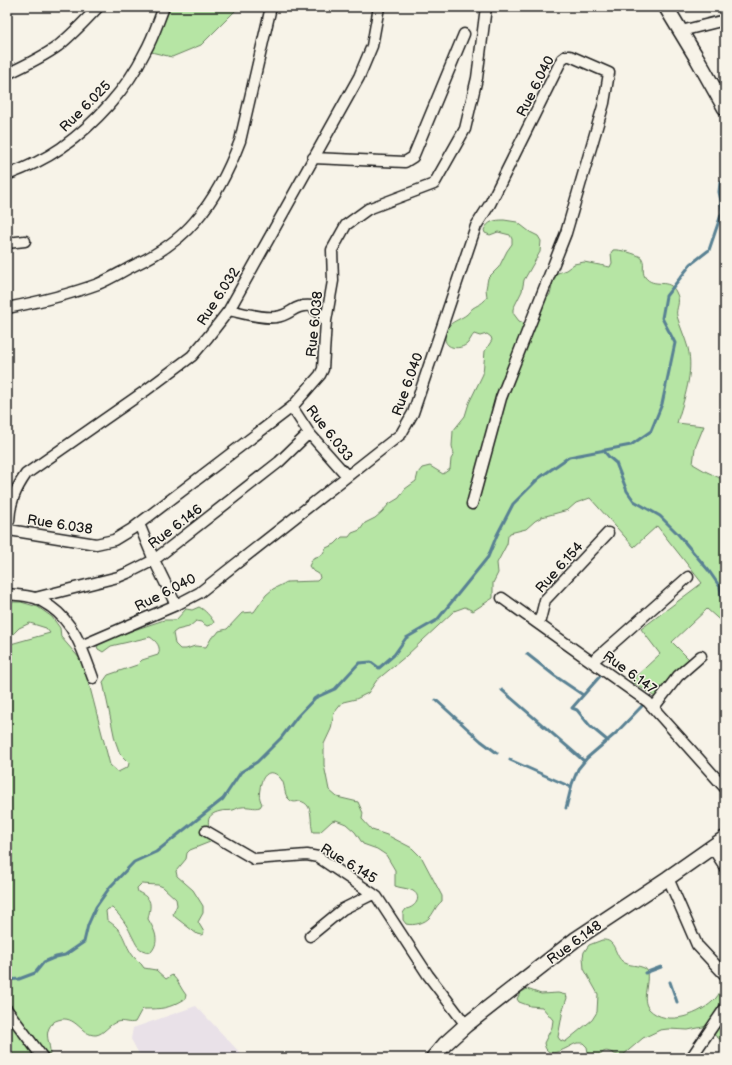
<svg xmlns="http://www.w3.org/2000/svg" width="732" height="1065" viewBox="0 0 732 1065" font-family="'Balsamiq Sans',sans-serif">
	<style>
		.built { fill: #e9e1e8 }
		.green { fill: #b6e5a4; stroke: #698060 }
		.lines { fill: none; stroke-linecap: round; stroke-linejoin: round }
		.stream { stroke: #598193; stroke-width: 3 }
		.street-casing { stroke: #1c1c1c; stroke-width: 13 }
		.secondary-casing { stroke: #1c1c1c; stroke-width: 17 }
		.street { stroke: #f7f3e8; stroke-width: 10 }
		.secondary { stroke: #f7f3e8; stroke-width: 14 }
		.labels { text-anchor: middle; stroke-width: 3; stroke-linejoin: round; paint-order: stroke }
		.street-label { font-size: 14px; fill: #1c1c1c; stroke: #f7f3e8 }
	</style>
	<rect width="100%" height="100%" fill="#f7f3e8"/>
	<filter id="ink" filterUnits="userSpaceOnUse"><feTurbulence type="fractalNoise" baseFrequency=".025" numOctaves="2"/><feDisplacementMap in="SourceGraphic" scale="8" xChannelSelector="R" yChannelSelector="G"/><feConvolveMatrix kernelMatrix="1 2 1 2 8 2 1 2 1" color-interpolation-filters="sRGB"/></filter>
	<g filter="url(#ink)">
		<path class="built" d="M196 1006 245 1058H141L131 1039 133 1028Z"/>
		<path class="green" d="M170 7H239L201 45 172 57 151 52Z
			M504 220 517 222 530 232 538 236 541 241 540 252 524 280 522 291 513 309V313L519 321 524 323H530L540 302C556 296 549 286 555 274L566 270 574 264 584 262 610 267 612 263 611 253 613 250C620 249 636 254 641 257 646 263 641 271 645 277 654 289 669 277 676 292 682 303 675 308 677 316 680 327 685 337 688 348 694 373 684 399 677 423L704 426 695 448 693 464 705 471 722 479V500L725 502V625L707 609 672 642 689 659 655 697 631 681 660 654 641 629 702 583 657 526 634 547 590 498 576 503 568 510 542 517 535 521 526 529 510 533 508 536 507 544 497 563 498 573 493 583V598L473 611 465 607 454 611 406 656 377 680 368 693 356 699 343 702 334 713 331 729 324 744V765L329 790 337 797 358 802 363 813 362 819 372 830 387 835 412 848 422 858 442 896V901C435 907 435 911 430 917 425 923 414 926 406 924L403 920V913L406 909C417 907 423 895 411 890 406 888 400 888 395 886V870L386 855 377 849 363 844 355 832 346 824 336 820 332 821 320 832H313C309 821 315 805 300 801 296 802 292 803 289 799 283 794 286 785 281 779 271 766 261 775 260 789 259 795 259 798 262 804L260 807C254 809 249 806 242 807 238 807 237 809 233 810 229 811 225 810 221 811 202 815 209 826 213 840L210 842 190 850 187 853 186 859 176 871 177 876 193 890 203 906V913L198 922 204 932 203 934 201 935 197 934 175 917 173 914 177 905 176 899 163 887 158 885 141 884 137 888 138 892C153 899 151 904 148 919 154 929 161 941 151 952 137 951 137 945 131 934 127 925 120 915 112 908L108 909 106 911 107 920C125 932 121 936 131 953 134 959 141 962 144 968L156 970 166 979 172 975C178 980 181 989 186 995L185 999C168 1009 162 1009 143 1009L141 1011 135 1022C129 1024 123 1020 117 1022 109 1024 104 1034 96 1035 81 1036 76 1014 58 1020 54 1021 51 1024 49 1028 44 1037 53 1048 49 1057L17 1058 7 1051V645L50 633 46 628 30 623 19 628 7 640V602H21L38 607 52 617 60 628 61 637 81 660 87 676 110 765 118 772 128 767 129 763 120 754 115 740 103 682 108 675 137 665 142 660 158 655C162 647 156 641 150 637L111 646 103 652 98 649 97 646 107 639 164 620H176L186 609 192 610 199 607C205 610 210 616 214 622L213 624 207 626 201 622 196 621 189 627 177 630 173 633 175 644 180 649H186L195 646 206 647 212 637 216 635 219 631 227 629 242 613 254 612 266 595 273 589 287 582 317 581 320 578 319 574 312 570 309 566 313 558 322 555 326 548 335 544 342 537H349L352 533 360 530 365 523 375 518 382 512 389 504 399 498 405 489 416 481 418 473 422 468 430 466 443 474 450 469 451 459 454 454 452 446 453 431 465 416 469 403 483 374 485 351 492 340 491 337 487 334 480 336 474 334C471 337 470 341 467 344 460 350 446 349 445 339 443 323 458 321 466 315 469 313 470 310 473 308 479 304 483 304 487 297L486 289 488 278 499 267 507 251 512 244V239L510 235 498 232 490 235 485 233 484 230C488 221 495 220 504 220Z
			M602 940C616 939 614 954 622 961 629 967 638 964 646 969 651 981 640 999 649 1009 667 1028 702 1014 716 998 721 992 723 984 725 978V1043L713 1034V1025L688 1030 668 1029 660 1030 643 1038 622 1056C613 1056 605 1044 599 1058H589L587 1047 583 1043C581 1043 578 1043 577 1043 568 1046 547 1063 544 1043L552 1027 553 1020 542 1007 530 1006 519 1002 517 999 520 993 527 989 541 994 558 993 566 995 567 998 563 1010 558 1037 560 1040 565 1042 592 1020 597 1012 598 994 584 969 583 957 584 952 589 945Z"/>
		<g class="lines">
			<path class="stream" d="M603 450 609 457 616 463 627 491 634 501 660 516 677 533 709 571 720 587 722 600 725 606
				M527 654 555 676 583 695
				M602 674 572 708 577 710 590 726 608 741
				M502 690 584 761
				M436 700 481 741 497 753
				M510 760 571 787
				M566 808 572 784 578 769 587 758 615 734 642 706
				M645 973 661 967
				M7 980 19 979 35 973 44 962 56 957 65 955 84 942 88 925 96 907 110 887 134 862 156 852 223 799 241 772 257 762 281 738 297 717 315 698 335 689 359 663 371 662 379 668 394 655 406 638 437 620 488 557 497 535 513 504 539 478 569 457 631 445 651 431 662 404 675 343 662 318 666 296 691 264 709 250 722 212 721 201 719 192 720 183 725 179
				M670 982 677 1002"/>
			<defs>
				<path id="street" d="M681 31 725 20
					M7 74C24 66 43 57 58 46 73 34 85 21 98 7
					M313 158 405 162 413 157 464 34
					M7 175C26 168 45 159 61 148 95 124 127 89 145 52 153 38 158 22 164 7
					M7 243 25 241
					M7 308C38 302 68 295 98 284 110 279 121 272 133 266 156 255 179 241 196 220 216 197 229 170 240 141L271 7
					M229 310C243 313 263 319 276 317 292 315 293 304 312 306L326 321
					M292 407 309 433 347 476
					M7 514 9 530 96 544 114 540 132 529 292 407 320 375 323 369 326 321 333 281 332 250 346 225 368 209 434 184 465 129 477 78 486 7
					M9 521C10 502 15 490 26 474L145 391 192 356 208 337 229 310 359 77 372 46 379 7
					M139 524 154 560 176 605
					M7 594C16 595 26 595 35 598 41 600 46 604 51 607 75 624 83 651 93 678
					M35 598 118 577 130 572 154 560 279 462 309 433
					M502 598 648 702 725 788
					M539 624 545 600 608 533
					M81 646 176 605 199 593 401 434 413 413 476 226 490 204 562 59 566 56H570L609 73 604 103 566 233 501 398 472 504
					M592 662 688 577
					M654 707 678 676 701 656
					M206 831 254 859 307 855 318 857 373 894 377 897 428 975 466 1025
					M712 847 725 867
					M668 878 697 945 725 975
					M310 936 343 909 373 894
					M7 1010 43 1058
					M691 1058 725 1008"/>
				<path id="secondary" d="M666 7 698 60 725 108
					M433 1058 445 1044 466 1025 576 939 668 878 725 838"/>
			</defs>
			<use href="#street" class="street-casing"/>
			<use href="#secondary" class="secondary-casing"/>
			<use href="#street" class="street"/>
			<use href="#secondary" class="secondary"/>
		</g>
	</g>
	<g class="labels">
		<g class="street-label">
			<text transform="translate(535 86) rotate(-63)" y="5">Rue 6.040</text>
			<text transform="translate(85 106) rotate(-45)" y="5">Rue 6.025</text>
			<text transform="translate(218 296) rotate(-57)" y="5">Rue 6.032</text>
			<text transform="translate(314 324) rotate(-84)" y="5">Rue 6.038</text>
			<text transform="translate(407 384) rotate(-70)" y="5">Rue 6.040</text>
			<text transform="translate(330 433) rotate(52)" y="5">Rue 6.033</text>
			<text transform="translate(60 524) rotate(9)" y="5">Rue 6.038</text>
			<text transform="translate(175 526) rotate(-37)" y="5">Rue 6.146</text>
			<text transform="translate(559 567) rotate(-48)" y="5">Rue 6.154</text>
			<text transform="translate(165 592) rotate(-27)" y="5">Rue 6.040</text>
			<text transform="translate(630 672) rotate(36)" y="5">Rue 6.147</text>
			<text transform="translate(349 863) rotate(31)" y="5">Rue 6.145</text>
			<text transform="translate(574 942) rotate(-36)" y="5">Rue 6.148</text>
		</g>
	</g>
	<rect width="732" height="1065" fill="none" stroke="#f7f3e8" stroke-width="24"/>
	<rect x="12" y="12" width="708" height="1041" fill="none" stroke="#1c1c1c" stroke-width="1.5" filter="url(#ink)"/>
</svg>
